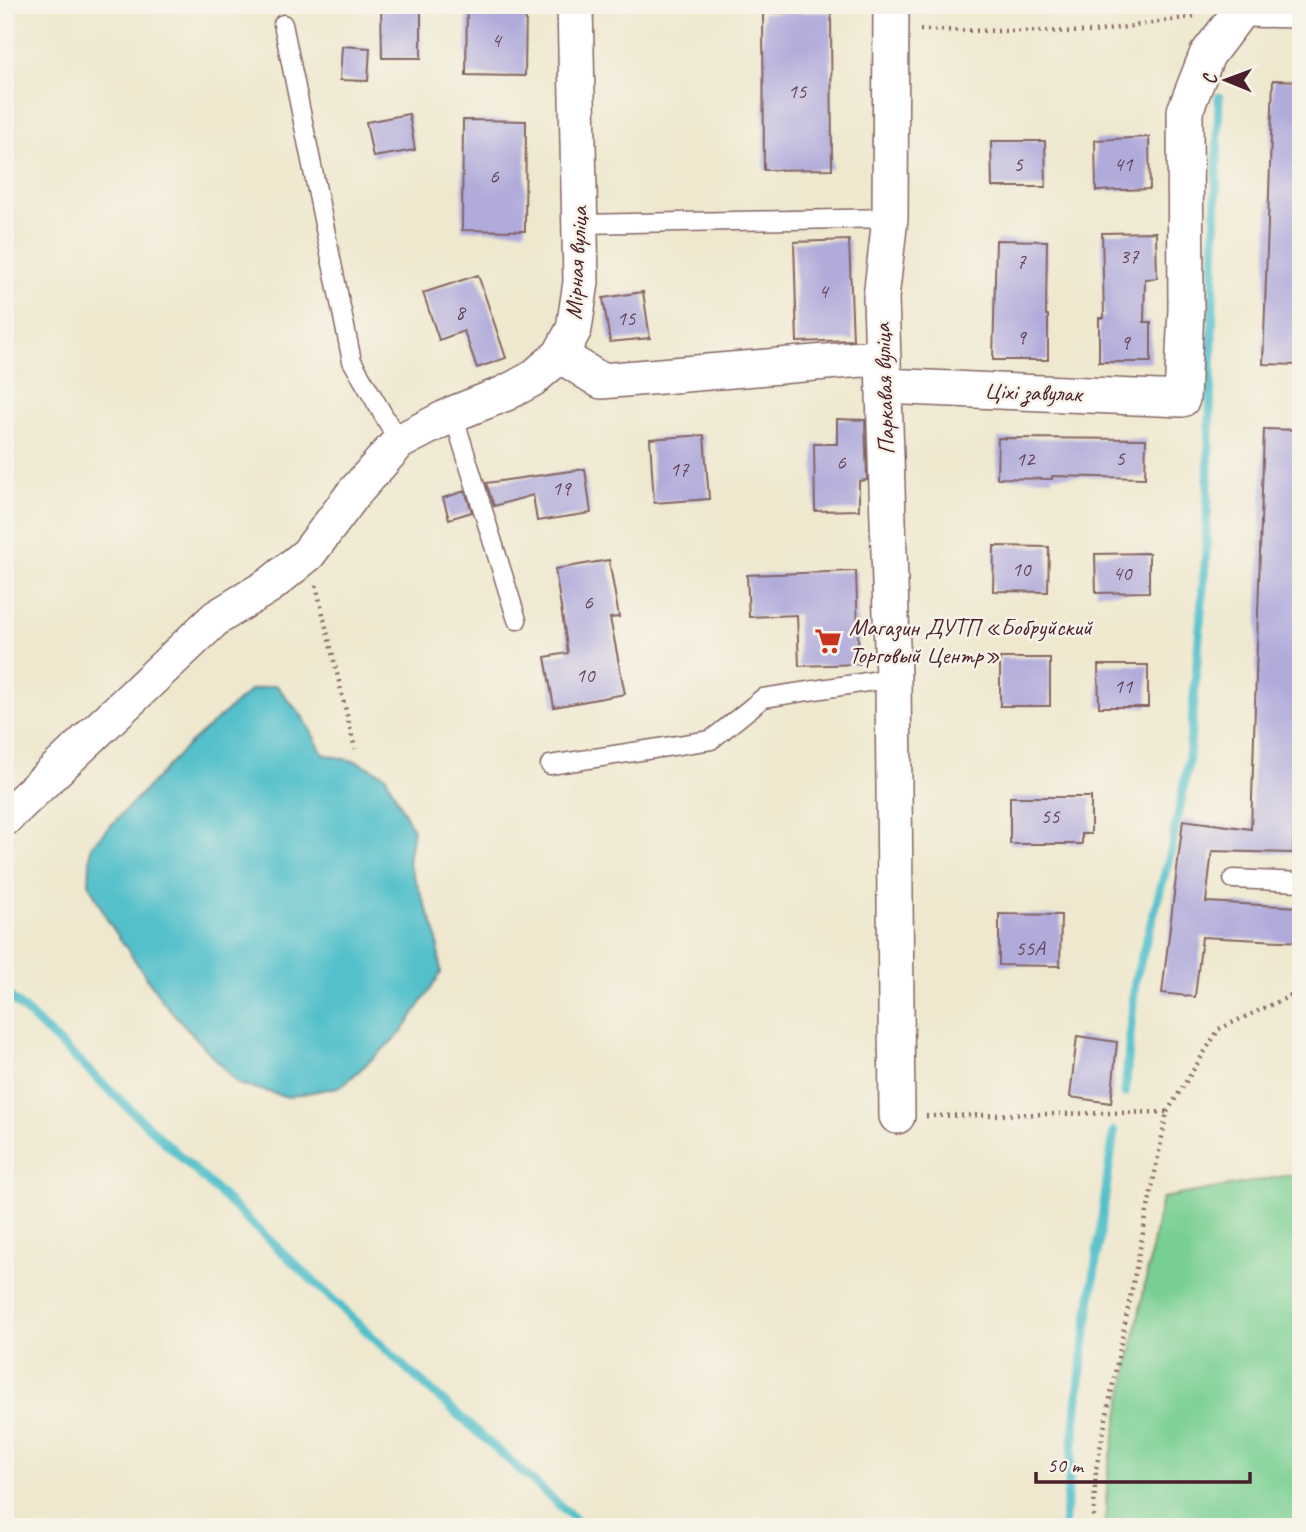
<svg xmlns="http://www.w3.org/2000/svg" width="1306" height="1532" viewBox="0 0 1306 1532" font-family="Caveat,sans-serif">
	<style>
		.green { fill: #78cf93; stroke: #61775f; stroke-width: 2 }
		.water { fill: #53c0cb; stroke: #4e707b; stroke-width: 2 }
		.lines { fill: none; stroke-linecap: round; stroke-linejoin: round }
		.stream { stroke: #53c0cb; stroke-width: 9 }
		.building { fill: #b1abdb }
		.service-casing { stroke: #846564; stroke-width: 21 }
		.minor-casing { stroke: #846564; stroke-width: 38 }
		.path { stroke: #846564; stroke-width: 4.5; stroke-dasharray: 2 5; stroke-linecap: butt }
		.service { stroke: #fff; stroke-width: 18 }
		.minor { stroke: #fff; stroke-width: 35 }
		.labels { text-anchor: middle; stroke-width: 5; stroke-linejoin: round; paint-order: stroke }
		.number-label { font-size: 21px; fill: #644257 }
		.street-label { font-size: 24px; fill: #4a1f2b; stroke: #f7f3e8 }
		.poi-label { font-size: 24px; fill: #4a1f2b; stroke: #f7f3e8; text-anchor: start }
	</style>
	<rect width="100%" height="100%" fill="#f7f3e8"/>
	<filter id="ink" filterUnits="userSpaceOnUse"><feTurbulence type="fractalNoise" baseFrequency=".0143" numOctaves="2"/><feDisplacementMap in="SourceGraphic" scale="14" xChannelSelector="R" yChannelSelector="G"/><feConvolveMatrix kernelMatrix="1 2 1 2 8 2 1 2 1" color-interpolation-filters="sRGB"/></filter>
	<filter id="wash" filterUnits="userSpaceOnUse"><feTurbulence type="fractalNoise" baseFrequency=".00686" numOctaves="4" result="noise"/><feDisplacementMap in="SourceGraphic" scale="28" xChannelSelector="R" yChannelSelector="G"/><feGaussianBlur stdDeviation="1.57" result="paint"/><feColorMatrix in="noise" values="0 0 0 0 0 0 0 0 0 0 0 0 0 0 0 0 0 1.4 0 .05"/><feComposite in="paint" operator="in"/></filter>
	<g filter="url(#wash)">
		<rect width="100%" height="100%" fill="#efe8cf"/>
		<path class="green" d="M1301 1173V1527H1105L1108 1471 1162 1198Z"/>
		<path class="water" d="M276 685 305 720 323 754 358 762 385 775 413 830 408 862 436 932 441 973 402 1032 342 1086 288 1097 238 1084 164 1003 108 921 89 884 91 846 190 743 251 690Z"/>
		<g class="lines">
			<path class="stream" d="M5 992 408 1370 584 1527
				M1125 1093 1135 981 1171 851 1189 759 1206 552 1219 97
				M1064 1527 1081 1370 1114 1131"/>
		</g>
		<g id="blocks">
			<path class="building" d="M381 5H421V58H382Z
				M467 5H526L525 76 466 75Z
				M831 12 832 169 764 170 763 13Z
				M342 46 370 48 368 81 340 80Z
				M1273 80 1301 81V365L1263 364Z
				M409 114 415 150 373 157 366 122Z
				M463 120 526 121 525 231 462 230Z
				M1149 137 1150 189 1096 191 1095 140Z
				M991 141H1045L1046 187H992Z
				M1156 232 1157 278 1145 279 1144 322H1151V362H1099V318H1104L1102 233Z
				M849 240 853 340 797 342 794 242Z
				M996 240 1047 241 1046 315H1048V360H993Z
				M478 275 506 358 477 368 464 331 439 340 423 293Z
				M643 292 650 338 610 342 603 298Z
				M837 419 865 420 867 480 859 481V510L815 511 814 444H837Z
				M1264 429 1301 430 1296 649H1300L1293 853 1212 851 1206 902 1301 907V942L1202 937 1195 997 1162 993 1183 820 1251 829Z
				M704 435 709 499 654 503 650 439Z
				M998 438 1146 439 1145 478 1052 476V479L997 478Z
				M585 469 591 513 537 521 533 495 494 506 486 483Z
				M465 491 472 512 449 519 443 498Z
				M994 546 1049 547 1048 592 993 591Z
				M1149 553V592L1096 593 1095 554Z
				M609 560 619 617 610 618 625 694 554 707 545 657 568 653 555 569Z
				M856 571 859 664 799 666 797 615 749 617 747 575Z
				M1000 658H1050V706H1000Z
				M1098 665H1148V707H1099Z
				M1010 797H1091V834H1082V844H1010Z
				M999 914 1061 915 1060 966 999 965Z
				M1077 1036 1117 1042 1111 1103 1070 1097Z"/>
		</g>
	</g>
	<g filter="url(#ink)">
		<use href="#blocks" fill-opacity="0" stroke="#846564" stroke-width="2"/>
		<g class="lines">
			<defs>
				<path id="service" d="M283 24 352 361 399 442
					M580 224 890 218
					M453 414 517 620
					M550 765 711 740 763 698 893 678
					M1233 879 1301 882"/>
				<path id="minor" d="M891 5 890 218 881 298 893 678 897 1116
					M560 355 601 381 862 359 883 360
					M884 386 1182 399 1186 308 1185 111 1207 55 1242 9 1301 10
					M5 818 216 618 270 585 308 554 354 493 399 442 453 414 506 393 532 379 560 355 574 329 581 282 575 5"/>
			</defs>
			<use href="#service" class="service-casing"/>
			<use href="#minor" class="minor-casing"/>
			<path class="path" d="M920 30 1094 32 1197 16
				M316 585 355 749
				M1167 1112 1219 1029 1301 991
				M926 1116 1167 1112 1096 1469 1093 1527"/>
			<use href="#service" class="service"/>
			<use href="#minor" class="minor"/>
		</g>
	</g>
	<defs>
		<symbol id="supermarket-bare" viewBox="-9 -9 18 18"><path d="M-6-5.5h2.5l.6 2H6L4.5 2H-2.5L-4.4-4H-6ZM-1.5 3.2a1.3 1.3 0 1 0 .1 0ZM3 3.2a1.3 1.3 0 1 0 .1 0Z" fill="#c8321e" stroke="#f7f3e8" stroke-width="2.5" paint-order="stroke"/></symbol>
	</defs>
	<g fill-rule="evenodd">
		<use href="#supermarket-bare" x="809" y="622" width="38" height="38"/>
	</g>
	<g class="labels">
		<g class="number-label">
			<text x="496" y="47">4</text>
			<text x="797" y="98">15</text>
			<text x="1018" y="171">5</text>
			<text x="1123" y="171">41</text>
			<text x="494" y="183">6</text>
			<text x="1129" y="263">37</text>
			<text x="1021" y="268">7</text>
			<text x="823" y="298">4</text>
			<text x="460" y="319">8</text>
			<text x="626" y="325">15</text>
			<text x="1021" y="344">9</text>
			<text x="1125" y="349">9</text>
			<text x="1120" y="465">5</text>
			<text x="1025" y="466">12</text>
			<text x="841" y="469">6</text>
			<text x="679" y="476">17</text>
			<text x="561" y="495">19</text>
			<text x="1021" y="576">10</text>
			<text x="1122" y="580">40</text>
			<text x="588" y="609">6</text>
			<text x="585" y="682">10</text>
			<text x="1123" y="693">11</text>
			<text x="1050" y="823">55</text>
			<text x="1030" y="955">55А</text>
		</g>
		<g class="street-label">
			<text transform="translate(576 263) rotate(-87)" y="8">Мірная вуліца</text>
			<text transform="translate(884 389) rotate(-92)" y="8">Паркавая вуліца</text>
			<text transform="translate(1033 392) rotate(2)" y="8">Ціхі завулак</text>
		</g>
		<g class="poi-label">
			<text x="849" y="635">Магазин ДУТП «Бобруйский<tspan x="849" dy="28">Торговый Центр»</tspan></text>
		</g>
	</g>
	<rect width="1306" height="1532" fill="none" stroke="#f7f3e8" stroke-width="28"/>
	<g transform="translate(1226 80) rotate(271)" stroke="#f7f3e8" stroke-width="5" paint-order="stroke">
	<path d="M0-5L12 26L0 18L-12 26Z" fill="#4a1f2b"/>
	<text y="-10" font-size="19" font-weight="bold" text-anchor="middle" fill="#4a1f2b">С</text>
	</g>
	<path d="M1036 1472v10h214v-10" fill="none" stroke="#4a1f2b" stroke-width="3.5"/>
	<text x="1047" y="1472" font-size="21" fill="#4a1f2b" stroke="#f7f3e8" stroke-width="5" paint-order="stroke">50 m</text>
</svg>
